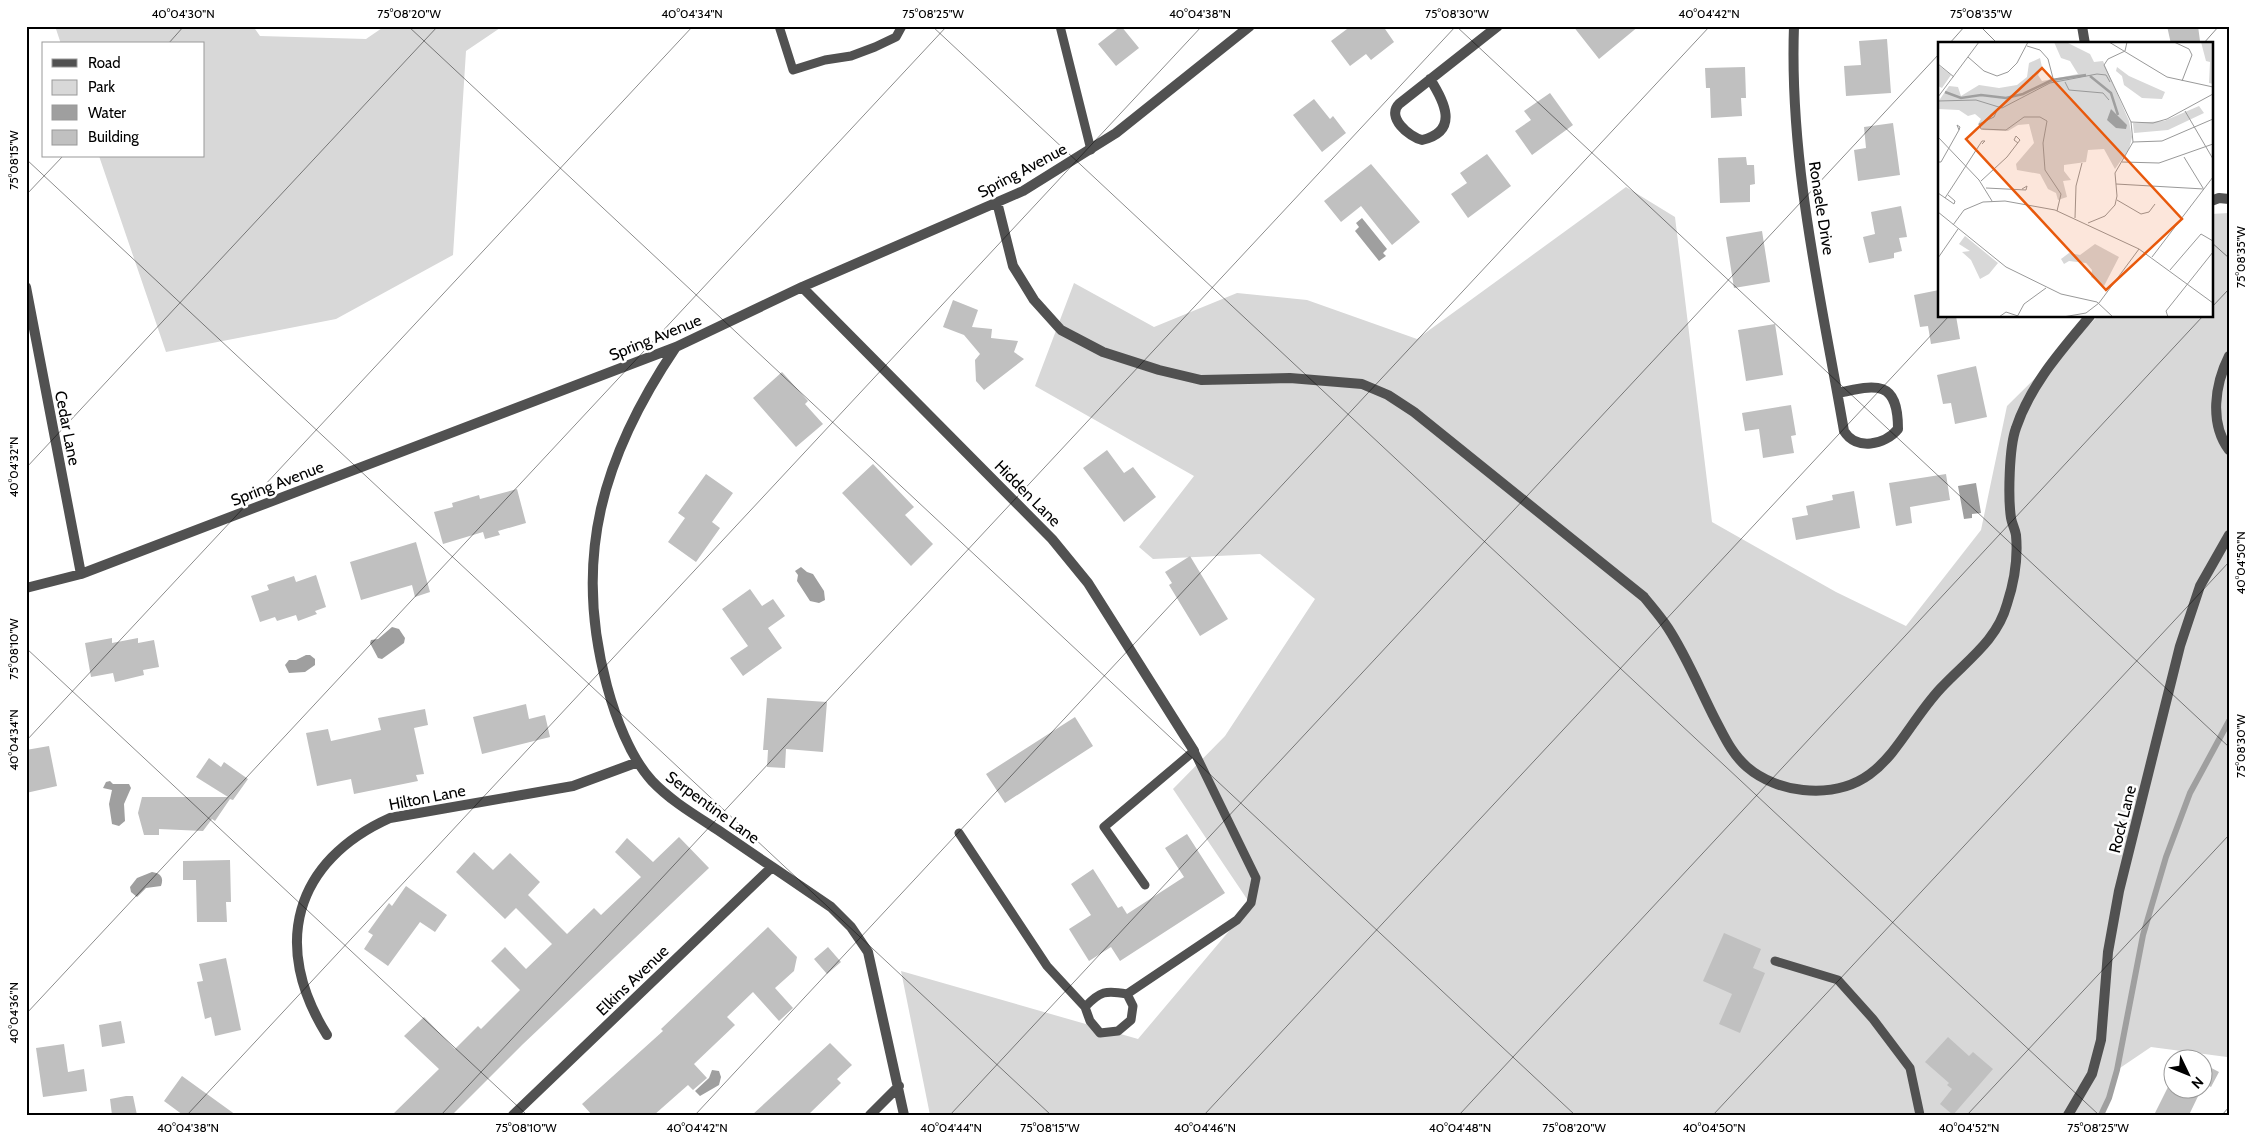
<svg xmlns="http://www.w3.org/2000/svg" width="2255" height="1141" viewBox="0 0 2255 1141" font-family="Cabin,sans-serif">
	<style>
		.green { fill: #d8d8d8 }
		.water { fill: #9f9f9f }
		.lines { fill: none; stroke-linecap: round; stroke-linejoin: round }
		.stream { stroke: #9f9f9f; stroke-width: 6 }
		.building { fill: #c0c0c0 }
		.lane { stroke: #515151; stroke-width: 9 }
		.street { stroke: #515151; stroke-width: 10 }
		.ticks { fill: none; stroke: #000; stroke-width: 1; stroke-opacity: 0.45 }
		.labels { text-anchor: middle; stroke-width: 5; stroke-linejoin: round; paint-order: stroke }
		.street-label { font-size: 16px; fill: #000; stroke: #fff }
		.inset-river { fill: none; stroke: #9f9f9f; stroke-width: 2.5 }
		.inset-road { fill: none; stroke: #999; stroke-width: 1 }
		.view { fill: #e8590c; fill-opacity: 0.15; stroke: #e8590c; stroke-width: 2.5 }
		.inset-edge { fill: none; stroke: #000; stroke-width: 2.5 }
		.neatline { fill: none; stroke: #000; stroke-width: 2 }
		.ticks-label { font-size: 12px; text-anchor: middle; fill: #000 }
	</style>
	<rect width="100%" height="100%" fill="#fff"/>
	<path class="green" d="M55 26H253L260 36 366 39 385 26H503L466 51 453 255 336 319 166 352 99 156H204V44H61Z
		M1626 187 1675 217 1712 522 1836 592 1906 626 1981 530 2007 406 2098 316H2211V214L2229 213V1062L2227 1057 2151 1047 2117 1070 2109 1098 2101 1115H930L901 971 1138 1039 1251 905 1173 789 1225 736 1315 599 1260 554 1153 559 1139 547 1194 476 1035 386 1074 283 1154 327 1237 293 1307 300 1417 339Z"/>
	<path class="water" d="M1362 218 1387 249 1383 253 1386 256 1379 261 1355 231 1359 227 1356 223Z
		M1976 483 1981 513 1972 514V518L1964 519 1958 486Z
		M801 567 807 572 813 574 824 591 825 600 819 603 810 601 797 581 798 575 795 571Z
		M392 627 399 629 405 638 404 643 382 659 378 658 370 643 371 640 378 639Z
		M306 655H310L315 659V665L305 672 289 673 285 665 289 660H296Z
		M110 781 113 784H129L131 788 124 804 125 821 119 826 112 824 109 804 112 790 103 788 106 782Z
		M152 872C161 873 164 878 161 886L146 888 137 897 131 892 130 887 137 878Z
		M712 1070 719 1071 721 1077 719 1085 700 1096 695 1091 709 1078Z"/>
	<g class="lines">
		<path class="stream" d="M2101 1115 2109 1098 2117 1070 2143 935 2166 857 2190 793 2229 721"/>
	</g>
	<path class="building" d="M1121 26 1139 48 1116 66 1098 44Z
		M1351 26H1383L1394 42 1371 60 1366 54 1350 66 1331 41Z
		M1573 26H1639L1599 59Z
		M2167 26H2198L2200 41 2171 44Z
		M1887 39 1891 93 1846 96 1844 66 1861 65 1859 41Z
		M1745 67 1746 98H1741L1742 116 1711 118 1710 88H1706L1705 68Z
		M1550 93 1573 125 1532 155 1515 131 1531 120 1524 111Z
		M1314 99 1330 119 1333 116 1346 133 1322 152 1293 115Z
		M1893 123 1900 175 1858 181 1854 150 1866 148 1864 127Z
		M1487 154 1511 186 1468 218 1451 194 1467 183 1460 173Z
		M1746 157 1747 165H1754L1755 184 1750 185V202L1720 203 1718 158Z
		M1371 164 1420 222 1392 245 1361 206 1341 222 1324 201Z
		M1901 206 1907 237 1899 238 1902 251 1894 253V258L1869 263 1863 237 1875 234 1871 212Z
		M1762 231 1770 282 1734 288 1726 237Z
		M1939 290V316H1956L1960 339 1931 344 1928 326 1920 327 1914 295Z
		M953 300 978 310 972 327 992 329 991 338 1018 341 1014 352 1024 359 984 390 976 381 975 360 980 354 964 335 943 327Z
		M1775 324 1783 375 1746 381 1738 330Z
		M1976 366 1987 417 1955 424 1951 403 1943 404 1937 375Z
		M782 372 808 401 805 404 823 424 796 447 753 398Z
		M1791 405 1796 435 1791 436 1794 453 1763 458 1759 429 1745 431 1742 413Z
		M1107 450 1124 473 1133 467 1156 497 1124 522 1083 468Z
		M873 464 914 507 905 515 933 544 911 566 842 493Z
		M706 474 733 493 712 522 720 528 696 562 668 542 685 518 678 513Z
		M1946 474 1950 500 1910 507 1912 523 1896 526 1889 483Z
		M517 489 526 523 498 531 500 535 485 539 483 532 443 544 434 512 453 507 452 503 479 495 480 499Z
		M1854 491 1860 528 1796 540 1792 518 1808 515 1806 506 1833 500 1832 495Z
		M416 542 430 592 415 597 412 585 361 600 350 562Z
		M1190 556 1228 619 1200 636 1169 585 1172 583 1165 572Z
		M316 575 326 607 315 611 317 614 298 621 296 615 277 621 275 617 260 622 251 596 269 590 267 585 294 576 296 582Z
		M750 589 762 606 773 599 785 616 768 628 782 648 743 676 730 658 748 646 722 609Z
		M112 638V643L138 638V643L154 640 159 667 143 670 144 675 115 682 113 673 91 677 85 643Z
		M767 698 827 702 823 752 786 749 785 768 767 767 768 750H763Z
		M526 704 529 719 545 715 550 737 482 754 473 717Z
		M425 709 428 725 414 728 424 774 416 775 418 781 354 794 351 779 317 786 306 733 328 729 331 741 381 730 378 718Z
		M1075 717 1093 746 1005 803 986 774Z
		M49 746 57 786 26 793V750Z
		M209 758 221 767 224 762 248 779 233 800 230 799 215 821 212 819 203 831 159 829V835H144L138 813 142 797H228L196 777Z
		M1187 834 1225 893 1120 961 1111 947 1089 961 1069 929 1091 915 1071 884 1093 869 1118 908 1122 906 1127 914 1184 877 1165 848Z
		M679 837 709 868 522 1045 452 1115H392L439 1069 404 1036 424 1017 455 1049 478 1026 481 1029 520 990 491 961 505 947 526 969 552 944 516 908 505 919 456 872 474 852 493 870 510 853 540 882 528 895 567 934 594 908 601 915 641 877 615 852 627 838 653 862Z
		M230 860 231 902H226L227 922H197L196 880H183V861Z
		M406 886 447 915 435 932 420 922 388 966 364 949 373 935 368 932 389 903 392 906Z
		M768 927 797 957 794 971 775 988 793 1008 779 1021 753 992 727 1017 735 1025 694 1064 707 1078 693 1090 688 1085 654 1115H592L582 1104 663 1031 661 1029Z
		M1724 933 1761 949 1753 968 1765 973 1740 1033 1719 1024 1732 994 1703 981Z
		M828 947 841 962 827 974 814 959Z
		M226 958 241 1030 215 1036 211 1017 205 1019 197 982 203 981 199 964Z
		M121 1021 125 1043 102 1047 99 1025Z
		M1948 1037 1969 1056 1973 1052 1993 1069 1953 1115 1940 1104 1952 1089 1947 1085 1949 1083 1925 1062Z
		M830 1043 852 1065 837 1079 841 1083 808 1115H752Z
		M64 1044 68 1072 84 1069 87 1091 43 1097 36 1048Z
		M2202 1063 2219 1072 2211 1087 2205 1084 2202 1088Z
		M182 1076 236 1115H183L164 1101Z
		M2172 1079V1088H2202L2189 1115H2154Z
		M126 1096H133L137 1115H112L110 1099Z"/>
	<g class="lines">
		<path class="lane" d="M779 26 793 70 825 60 851 56 875 47 896 37 902 26
			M1060 26 1091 150
			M959 833 1047 966 1085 1007
			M1775 961 1838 980 1873 1019 1910 1068 1920 1115
			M1127 994 1133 1006 1131 1020 1118 1031 1100 1033 1090 1021 1085 1007C1100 991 1106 990 1127 994L1237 920 1251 903 1256 878 1194 751 1104 827 1145 885"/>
		<path class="street" d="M1794 26C1789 163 1821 298 1844 431 1856 451 1885 445 1898 429 1898 380 1877 384 1838 393
			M2082 26 2085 44
			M1430 79C1444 101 1460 131 1422 140 1409 137 1386 117 1399 104L1498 26
			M2211 201 2219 198 2229 199
			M997 202 1013 266 1034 300 1061 330 1103 352 1159 370 1201 380 1290 378 1362 384 1388 395 1414 412 1644 597C1652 607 1661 617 1668 628 1687 657 1700 690 1716 721 1725 738 1732 754 1747 767 1762 780 1783 788 1803 790 1884 798 1897 735 1941 688 1966 661 1997 641 2007 604 2014 583 2018 557 2016 535 2015 529 2012 524 2011 518 2008 498 2009 447 2016 428 2031 384 2060 352 2090 316
			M26 287 81 574
			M802 287 1052 539 1088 583 1194 751
			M676 347C603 455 572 557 607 686 615 716 630 757 652 781 671 801 695 815 718 830 756 856 793 881 831 907L851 927 868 952 904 1115
			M2229 356C2215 384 2209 423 2229 450
			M26 588 81 574 676 347 802 287 1023 191 1116 133 1250 26
			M327 1035C271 946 294 861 390 818L573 786 638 762
			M513 1115 772 867
			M870 1115 899 1086
			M2068 1115 2092 1074 2101 1040 2108 952 2119 891 2180 646 2200 586 2229 535"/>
	</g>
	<path class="ticks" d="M408 26 1575 1115M932 26 2099 1115M1456 26 2229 747M1980 26 1998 44M168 44 184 26M1949 44 1965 26M2203 44 2219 26M26 159 1051 1115M26 195 63 156M2211 242 2229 258M2211 308 2229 289M26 468 438 26M26 648 527 1115M26 741 693 26M26 1014 947 26M187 1115 1202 26M441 1115 1456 26M695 1115 1710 26M950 1115 1939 54M1204 1115 1949 316M1459 1115 2203 316M1713 1115 2229 562M1967 1115 2229 835M2222 1115 2229 1107"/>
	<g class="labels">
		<g class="street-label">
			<text transform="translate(1022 170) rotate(-28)" y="6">Spring Avenue</text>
			<text transform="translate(1822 208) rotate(81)" y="6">Ronaele Drive</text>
			<text transform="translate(655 337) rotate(-22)" y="6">Spring Avenue</text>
			<text transform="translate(68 428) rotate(79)" y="6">Cedar Lane</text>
			<text transform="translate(277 483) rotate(-21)" y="6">Spring Avenue</text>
			<text transform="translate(1028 493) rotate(45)" y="6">Hidden Lane</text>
			<text transform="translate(427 797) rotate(-11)" y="6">Hilton Lane</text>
			<text transform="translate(713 807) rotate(36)" y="6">Serpentine Lane</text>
			<text transform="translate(2122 819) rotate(-76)" y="6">Rock Lane</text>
			<text transform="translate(632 980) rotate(-44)" y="6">Elkins Avenue</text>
		</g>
	</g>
	<g transform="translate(1938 42)">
		<rect width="275" height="275" fill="#fff"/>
		<path d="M116 0H128L152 12 156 20 165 19 191 79 194 95 191 107 177 127 166 107 150 108 148 120 126 123V129L133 138 125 139 129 155 120 158 118 151 110 147 102 132 79 128 78 122 96 101 91 82 80 83 70 89 45 88 40 82 43 77 37 72 30 74 21 68 0 67V60L11 44 20 45 23 54 41 43 61 46 79 43 89 35 91 21 102 16 104 25 100 33 104 39 140 32 132 19 123 16ZM263 0H275V42L271 41 272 20 268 19ZM0 23 13 33 4 46 0 44ZM179 25 191 34 227 50 224 57 204 56 186 43 184 34 178 29ZM261 64 266 71 230 88 196 91 195 81 226 79ZM27 194 60 221 51 232 42 237 33 218 24 210 32 209 21 202ZM157 202 181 215 166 244 153 235 154 228 148 221 131 219 126 222 123 217 131 211 142 213Z" fill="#d8d8d8"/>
		<path d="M173 67 189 83 188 87 178 86 169 78Z" fill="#9f9f9f"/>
		<path class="inset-river" d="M152 34 173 51 180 73M7 50 23 56 43 53 68 56 85 52 114 38 148 33"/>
		<path class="inset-road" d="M171 0 229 35 275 45M236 0 251 7 254 13 244 39M89 4 102 8 110 17 116 40M30 15 46 29 59 34 70 30 79 21 90 0M0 22 16 35M127 40 131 48 165 51 171 58M0 55 41 0M0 59 38 58 64 66 112 41 159 32 168 33 172 40M60 66 56 75 41 82 43 87 68 88 86 75H102L109 79 105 101 107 128 123 152 119 169M247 69 275 117M193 80 215 81 229 77 275 52M0 95 41 138 54 159M195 100 224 99 275 77M246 115 265 146M0 120H3L21 88 19 83 22 85 21 88M184 120 221 121 275 102M43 139 69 115 82 98 78 94 76 98 80 101M178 142 266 147M48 146 88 148 89 144 84 147M0 151 16 162 17 159 10 153M7 156 44 99H47L44 102M179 158 203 172 211 170 217 162M0 170 68 225 123 252 159 260 175 275M137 176 138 144 144 121M150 181 167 174 177 163 179 154 177 131 195 100 193 80 166 23 170 17 187 9 189 0M15 183 26 168 45 160 67 159 117 168 201 207 275 261M214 215 275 135M0 216 20 187M232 228 263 192 275 199M61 275 68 270 80 274M79 275 86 262 108 246M125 275 148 271 161 261 201 207M230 275 228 269 275 210"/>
		<path class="view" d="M104 26 244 177 168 248 28 97Z"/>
		<rect width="275" height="275" class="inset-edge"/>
	</g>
	<rect width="2255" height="1141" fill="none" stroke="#ffffff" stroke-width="55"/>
	<rect x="42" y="42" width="162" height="115" fill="#ffffff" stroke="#999999"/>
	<rect x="52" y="59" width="25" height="8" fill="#515151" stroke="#999999"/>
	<text x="88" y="68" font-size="15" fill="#000000">Road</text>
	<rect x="52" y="80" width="25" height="15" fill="#d8d8d8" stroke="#999999"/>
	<text x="88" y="92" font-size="15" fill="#000000">Park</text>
	<rect x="52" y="105" width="25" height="15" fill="#9f9f9f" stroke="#999999"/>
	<text x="88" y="118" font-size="15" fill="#000000">Water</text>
	<rect x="52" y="130" width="25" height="15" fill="#c0c0c0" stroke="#999999"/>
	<text x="88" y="142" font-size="15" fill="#000000">Building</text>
	<g transform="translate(2188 1074) rotate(133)"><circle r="24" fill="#ffffff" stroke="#999999"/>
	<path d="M0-4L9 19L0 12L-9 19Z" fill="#000000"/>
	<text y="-8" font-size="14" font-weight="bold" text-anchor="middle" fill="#000000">N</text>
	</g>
	<rect x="28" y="28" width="2200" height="1086" class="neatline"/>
	<g class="ticks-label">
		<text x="183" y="18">40°04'30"N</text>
		<text x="409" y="18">75°08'20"W</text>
		<text x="692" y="18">40°04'34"N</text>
		<text x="933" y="18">75°08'25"W</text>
		<text x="1200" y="18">40°04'38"N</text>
		<text x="1457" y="18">75°08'30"W</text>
		<text x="1709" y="18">40°04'42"N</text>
		<text x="1981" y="18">75°08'35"W</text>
		<text transform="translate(14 160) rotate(-90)" y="4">75°08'15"W</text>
		<text transform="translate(2241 257) rotate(-90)" y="4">75°08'35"W</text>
		<text transform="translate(14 467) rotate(-90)" y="4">40°04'32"N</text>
		<text transform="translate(2241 563) rotate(-90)" y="4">40°04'50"N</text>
		<text transform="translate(14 649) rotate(-90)" y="4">75°08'10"W</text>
		<text transform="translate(14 740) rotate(-90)" y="4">40°04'34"N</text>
		<text transform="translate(2241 746) rotate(-90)" y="4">75°08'30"W</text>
		<text transform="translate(14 1013) rotate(-90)" y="4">40°04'36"N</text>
		<text x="188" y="1132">40°04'38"N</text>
		<text x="526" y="1132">75°08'10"W</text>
		<text x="697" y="1132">40°04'42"N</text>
		<text x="951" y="1132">40°04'44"N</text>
		<text x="1050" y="1132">75°08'15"W</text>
		<text x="1205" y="1132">40°04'46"N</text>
		<text x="1460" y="1132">40°04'48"N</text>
		<text x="1574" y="1132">75°08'20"W</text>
		<text x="1714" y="1132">40°04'50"N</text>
		<text x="1969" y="1132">40°04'52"N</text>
		<text x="2098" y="1132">75°08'25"W</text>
	</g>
</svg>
